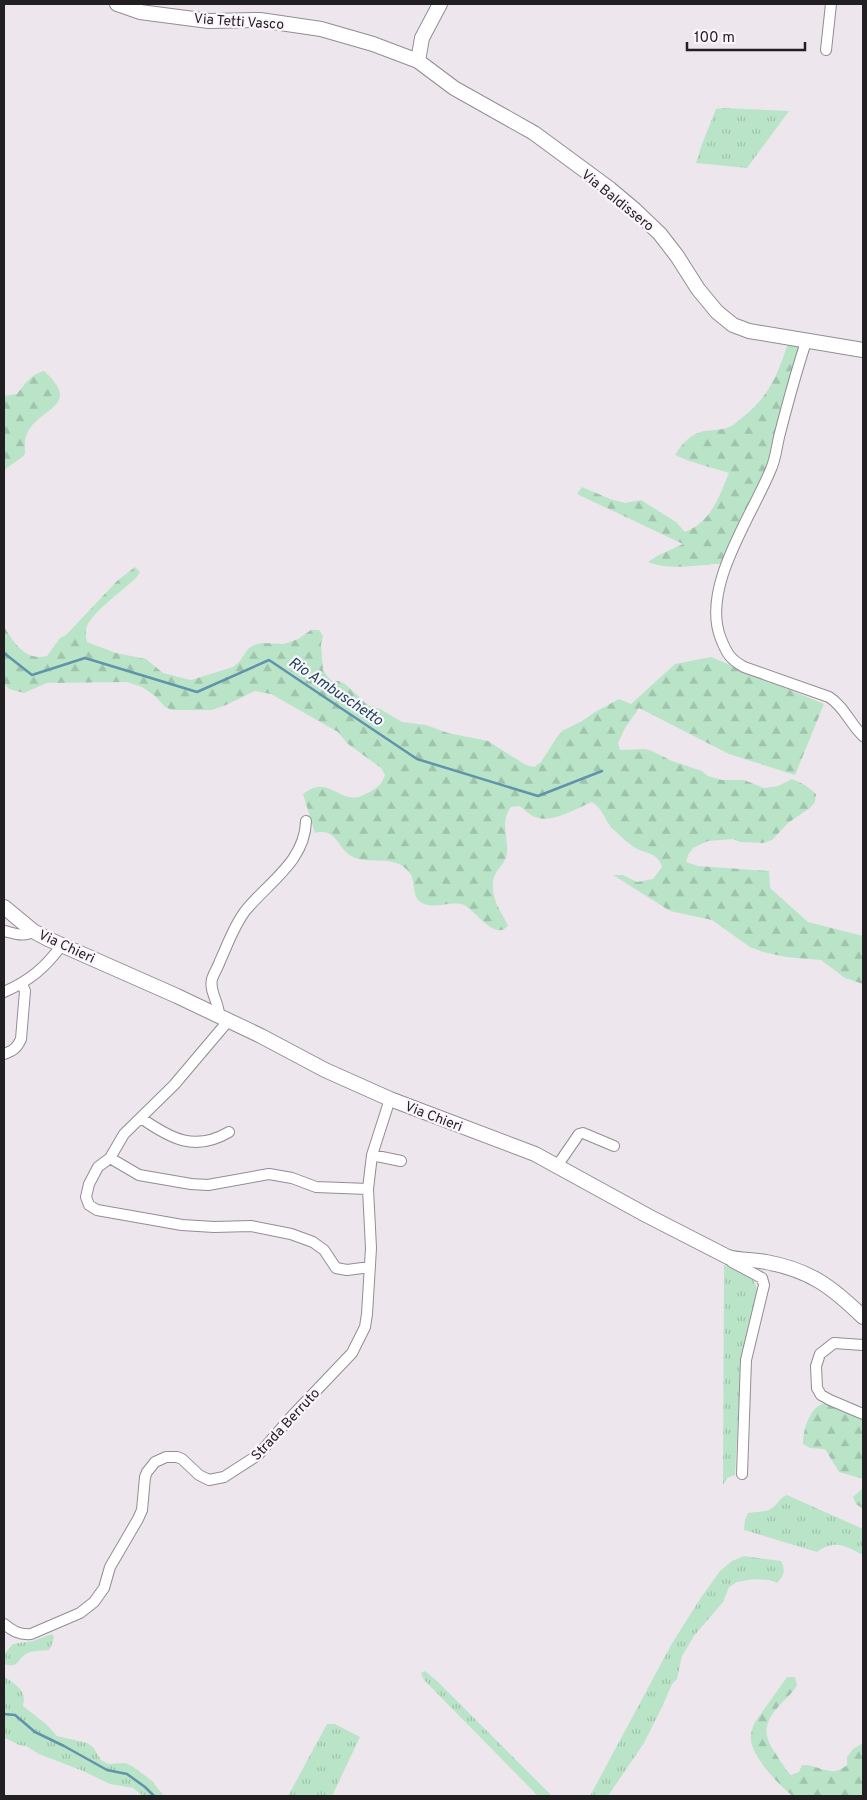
<svg xmlns="http://www.w3.org/2000/svg" width="867" height="1800" viewBox="0 0 867 1800" font-family="Overpass,sans-serif">
	<style>
		.grass { fill: url(#grass-tufts) }
		.forest { fill: url(#forest-firs) }
		.lines { fill: none; stroke-linecap: round; stroke-linejoin: round }
		.stream { stroke: #5f94aa; stroke-width: 2.5 }
		.street-casing { stroke: #938d93; stroke-width: 12 }
		.secondary-casing { stroke: #938d93; stroke-width: 16 }
		.street { stroke: #fff; stroke-width: 10 }
		.secondary { stroke: #fff; stroke-width: 14 }
		.labels { text-anchor: middle; stroke-width: 4.5; stroke-linejoin: round; paint-order: stroke }
		.street-label { font-size: 14px; fill: #221f22; stroke: #faf4fb }
		.water-label { font-size: 15px; font-style: italic; fill: #194658; stroke: #faf4fb }
	</style>
	<defs>
		<pattern id="grass-tufts" width="24" height="20" patternUnits="userSpaceOnUse" patternTransform="scale(1.25)"><rect width="24" height="20" fill="#bae4c7"/><path d="M3 7l-1-3M5 7V3M7 7l1-3M15 17l-1-3M17 17v-4M19 17l1-3" fill="none" stroke="#a0c3ab"/></pattern>
		<pattern id="forest-firs" width="22" height="20" patternUnits="userSpaceOnUse" patternTransform="scale(1.25)"><rect width="22" height="20" fill="#bae4c7"/><path d="M5 1l3.5 6h-7zM16 11l3.5 6h-7z" fill="#a0c3ab"/></pattern>
	</defs>
	<rect width="100%" height="100%" fill="#ede7ed"/>
	<path class="grass" d="M723 108 789 111 747 168 696 163 702 144 716 109Z
		M724 1265C738 1270 757 1274 757 1292L741 1362 735 1475 727 1478 723 1485Z
		M787 1495 863 1529V1555C845 1546 835 1539 817 1552L744 1530 745 1520 748 1513C756 1511 765 1513 772 1508 778 1504 779 1498 787 1495Z
		M744 1556 781 1561C786 1571 784 1575 777 1583L769 1580 754 1579 737 1582 729 1587 723 1602 694 1636 682 1656 677 1679 672 1684 662 1707 644 1743 608 1796H590L671 1645 700 1599 720 1571 732 1561Z
		M52 1634 54 1637 51 1647 49 1650C43 1651 34 1650 28 1653 16 1658 21 1669 4 1664V1654L13 1644 33 1641Z
		M425 1671 437 1681 552 1796H538L424 1680 421 1673Z
		M4 1676C16 1686 27 1689 23 1706L46 1724 57 1736 87 1743 93 1747 101 1760 108 1764 125 1763 132 1766 151 1780 164 1796H143L133 1788 110 1784 83 1771 39 1754 26 1746 19 1745 5 1738 4 1736Z
		M327 1724H335L360 1737 332 1796H288Z"/>
	<path class="forest" d="M802 345 768 467 725 564C701 563 671 572 648 562L657 556 683 544 577 494 582 487 610 499 625 503 641 500 676 522 685 532C711 522 719 497 729 473L689 461 675 455C682 444 690 434 704 431 711 430 720 430 727 428 733 426 738 421 743 417 767 399 778 374 787 346Z
		M44 371C84 407 38 407 27 434 24 440 25 447 25 454 19 461 10 464 4 471V396L17 394C25 384 31 374 44 371Z
		M135 567 140 572 136 578C124 589 92 613 87 626 85 631 86 636 87 642L116 653 146 659 163 673 191 680 233 667 239 662 248 649 254 645 262 643 284 644 298 639 311 630H319L323 636 321 644 323 670 327 676 332 681H339L345 684 368 705 382 710 402 722 426 725 448 733 488 741 526 765 534 767 541 762 557 737 562 731 582 721 595 712 619 699 631 704 675 664 711 657 824 704 795 775 729 754 639 708 625 728 618 743 620 750 645 749 652 751 672 761 702 771 708 776 722 780H744L764 788 778 786 792 779C801 782 809 787 816 794L815 802 810 808 788 823 772 840 763 843 740 842 733 839 708 841 693 848 688 855 686 862 698 866 769 871 770 888 808 922 863 936V984L845 978 821 960 786 957 763 952 750 947 712 920 670 911 613 875H623L637 882 653 879 662 867C657 850 643 855 631 845 625 840 617 833 611 827 604 818 602 808 592 802 576 808 553 824 535 817 529 815 525 809 519 806L511 807C500 821 508 836 507 852 506 868 491 868 493 890 494 904 503 914 508 926 505 928 504 930 501 930 490 933 474 910 464 905 451 900 435 910 422 903 410 896 417 881 409 872 394 853 367 866 351 856 337 847 336 827 315 833L303 794C328 774 338 802 359 797 362 796 366 793 370 792 378 787 382 784 385 775L381 768 348 744 338 732 271 694 255 691 226 705 212 710H172L165 707 155 696 142 687 127 682 47 683 24 693 9 689 4 683V627C15 644 25 661 47 656L60 638 66 635 117 581Z
		M822 1404H830L862 1417 863 1420V1479L839 1472 825 1449 810 1448 803 1444C803 1431 809 1409 822 1404Z
		M863 1488V1508H862L856 1504 853 1497Z
		M787 1677H795L797 1685C791 1696 781 1702 774 1712 758 1734 771 1745 781 1762 785 1767 786 1771 791 1775L799 1772 802 1765C819 1764 831 1779 847 1765V1757L853 1749 863 1743V1796H793C780 1787 753 1757 751 1741 750 1735 752 1728 755 1722Z"/>
	<g class="lines">
		<path class="stream" d="M4 653 32 675 85 658 197 692 269 660 417 759 538 796 602 771
			M4 1714 15 1715 35 1732 64 1746 107 1770 127 1774 145 1787 154 1796"/>
		<defs>
			<path id="street" d="M826 50 831 4
				M806 342C796 372 788 402 780 433 777 444 776 458 771 469 752 516 700 588 721 639 727 654 730 659 744 667L829 697C844 706 850 724 863 736
				M4 931C14 933 24 938 33 931
				M4 992C29 981 45 968 61 946
				M219 1015C219 1002 209 992 212 979 214 973 218 967 220 961 228 944 234 925 246 910 269 882 305 861 306 821
				M229 1020 174 1085 124 1134 110 1158 98 1167 89 1184 86 1197 89 1205 97 1210 182 1225 214 1227 251 1226 291 1234 313 1242 324 1250 336 1268 347 1270 370 1267
				M4 1054C13 1051 17 1048 21 1039L25 991 22 984
				M141 1118C171 1139 195 1152 229 1132
				M372 1155 401 1161
				M110 1158 139 1175 191 1184 208 1185 269 1174 292 1178 316 1187 368 1189
				M557 1166 579 1134 583 1133 614 1146
				M728 1258 732 1262 762 1278 764 1285 746 1360 742 1474
				M863 1345 834 1343 820 1354 816 1366 817 1388 821 1395 830 1400 863 1414
				M4 1624C13 1631 19 1635 31 1634L80 1613 94 1602 104 1588 110 1567 138 1519 142 1510 145 1477 147 1472 155 1462 166 1457H177L182 1459 199 1475 209 1480 224 1477 258 1455 292 1416 352 1353 365 1327 367 1314 371 1248 368 1189 372 1155 390 1099"/>
			<path id="secondary" d="M117 4 140 12 209 21 260 20 321 29 373 44 418 61 454 88 534 133 610 189 635 210 660 234 677 256 698 289 717 312 733 325 749 331 863 350
				M418 61 422 38 440 4
				M4 907 33 931 48 939 177 996 261 1036 325 1070 390 1099 535 1154 648 1216 728 1257C741 1261 753 1259 766 1262 810 1270 832 1287 863 1317"/>
		</defs>
		<use href="#street" class="street-casing"/>
		<use href="#secondary" class="secondary-casing"/>
		<use href="#street" class="street"/>
		<use href="#secondary" class="secondary"/>
	</g>
	<g class="labels">
		<g class="street-label">
			<text transform="translate(239 21) rotate(4)" y="5">Via Tetti Vasco</text>
			<text transform="translate(618 200) rotate(39)" y="5">Via Baldissero</text>
			<text transform="translate(67 946) rotate(25)" y="5">Via Chieri</text>
			<text transform="translate(434 1116) rotate(21)" y="5">Via Chieri</text>
			<text transform="translate(285 1424) rotate(-47)" y="5">Strada Berruto</text>
		</g>
		<g class="water-label">
			<text transform="translate(336 691) rotate(34)" y="5">Rio Ambuschetto</text>
		</g>
	</g>
	<rect width="867" height="1800" fill="none" stroke="#221f22" stroke-width="10"/>
	<path d="M687 42v8h118v-8" fill="none" stroke="#221f22" stroke-width="2.5"/>
	<text x="694" y="42" font-size="15" fill="#221f22" stroke="#faf4fb" stroke-width="4" paint-order="stroke">100 m</text>
</svg>
